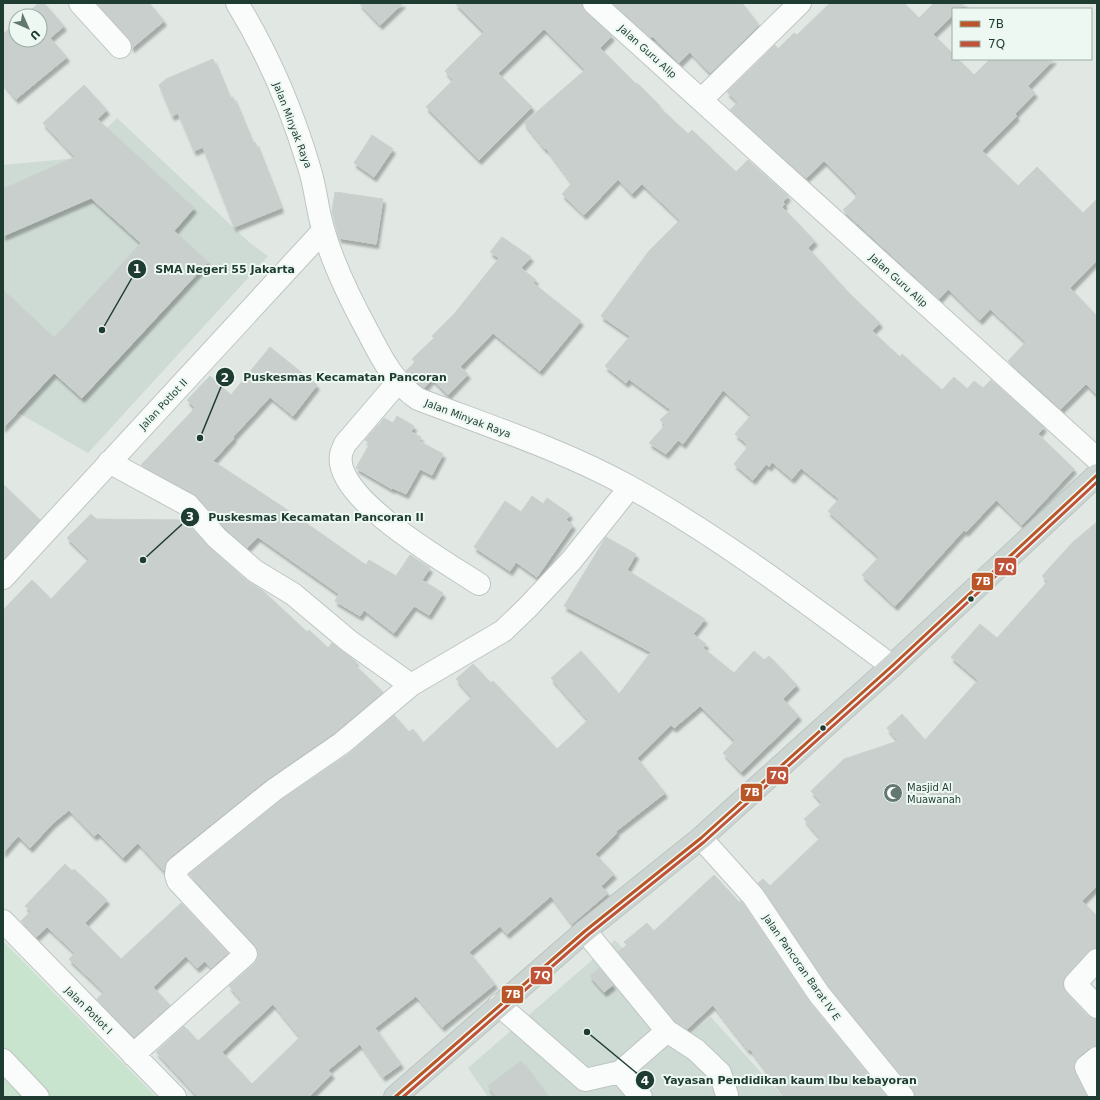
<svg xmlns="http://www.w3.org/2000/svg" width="1100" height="1100" viewBox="0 0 1100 1100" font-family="'DejaVu Sans',sans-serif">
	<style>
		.built { fill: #cedad4 }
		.green { fill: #c8e3ce }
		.building { fill: #c8cfcc; stroke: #cad1cd; fill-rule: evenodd; filter: url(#shadow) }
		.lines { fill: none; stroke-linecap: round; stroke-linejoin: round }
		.minor-casing { stroke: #bec5c1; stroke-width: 24 }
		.major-casing { stroke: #bbc5c1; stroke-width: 24 }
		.minor { stroke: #fafcfb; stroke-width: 22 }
		.major { stroke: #ccd5d1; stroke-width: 22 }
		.bus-1-casing { stroke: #eef8f2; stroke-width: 6 }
		.bus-2-casing { stroke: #eef8f2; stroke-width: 6 }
		.bus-1 { stroke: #ba5527; stroke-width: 3 }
		.bus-2 { stroke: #c1523a; stroke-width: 3 }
		.bus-dot { fill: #1e3c32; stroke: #eef8f2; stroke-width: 1.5 }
		.labels { text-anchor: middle; stroke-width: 4; stroke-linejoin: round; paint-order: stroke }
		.street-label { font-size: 10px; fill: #1e3c32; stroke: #eef8f2 }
		.poi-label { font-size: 10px; fill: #1e3c32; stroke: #eef8f2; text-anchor: start }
		.leader { fill: none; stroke: #1e3c32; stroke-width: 1.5 }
		.callout-dot { fill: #1e3c32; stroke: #eef8f2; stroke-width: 1.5 }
		.mark-label { font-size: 12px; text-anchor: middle; font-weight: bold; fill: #fff }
		.callout-label { font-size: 11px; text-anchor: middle; font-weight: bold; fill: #1e3c32; stroke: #eef8f2; stroke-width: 4; stroke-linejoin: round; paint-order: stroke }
		.line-badge { stroke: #eef8f2; stroke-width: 1.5 }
		.badge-label { font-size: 11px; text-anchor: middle; font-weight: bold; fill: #fff }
	</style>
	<defs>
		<filter id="shadow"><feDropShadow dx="2.5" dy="4.5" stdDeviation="1" flood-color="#0004"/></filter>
	</defs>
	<rect width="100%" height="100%" fill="#e1e8e4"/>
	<path class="built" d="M117 118 250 243 268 256 88 453 3 404V165L77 158Z
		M615 940 642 969 626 986 677 1046 711 1017 783 1097H488L468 1068Z"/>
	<path class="green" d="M3 941 156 1097H3Z"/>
	<path class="building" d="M39 3H44L64 26 50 38 67 57 16 99 3 83V34L16 23V40H40V16H24Z
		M97 3H149L164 21 132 48 129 39Z
		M359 3H403L380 25Z
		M455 3H582L586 12 612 36 600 48 636 84 637 83 660 106 659 107 688 134 692 130 736 172 748 160 788 196 783 202 785 204 782 207 815 241 808 248 848 292 880 323 872 331 900 357 902 354 942 390 954 377 967 389 974 381 983 388 991 380 1044 427 1038 434 1074 469 1022 525 996 500 966 532 964 530 895 606 862 575 879 557 828 511 839 499 801 468 792 479 772 462 769 467 766 464 753 480 734 464 747 448 745 446 747 444 735 434 751 415 723 390 683 444 678 440 666 454 649 443 665 425 660 420 671 410 629 379 626 383 605 366 630 336 601 316 649 251 680 220 642 184 632 194 618 179 584 215 562 194 572 183 546 148 545 149 524 123 585 70 544 29 498 73 532 107 479 160 426 107 453 80 445 71 484 32Z
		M613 3H742L759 25 710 73 690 52 679 63 652 36 651 38Z
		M830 3H904L919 18 934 3H965L959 9H953V15L933 34 953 54V59H958L974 75 990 59H1054L1028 86 1035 93 1015 114 1017 116 982 151 1018 186 1037 167 1083 213 1097 199V260L1070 288 1097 316V395L1086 384 1061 409 1008 361 1026 342 990 309 980 320 948 289 939 299 843 210 856 198 855 197 857 194 824 161 806 178 730 110 738 102 727 92 775 45 778 49 794 33 797 35Z
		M213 59 229 98 233 97 252 143 255 142 281 208 234 227 203 147 194 151 178 113 172 116 159 85 166 79Z
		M84 85 107 110 97 119 194 208 174 231 208 262 82 398 54 373 3 428V290L54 338 141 243 91 198 3 236V189L75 157 43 123Z
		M372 135 393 149 374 177 354 163Z
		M335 192 383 199 376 244 339 238 332 212Z
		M502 237 531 257 521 268 536 280 533 283 581 321 540 371 493 333 460 367 468 374 448 395 432 379 424 388 406 371 415 362 412 359 434 338 432 336 455 313 499 258 490 252Z
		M270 347 317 385 293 416 270 397 233 437 234 438 213 461 286 509 366 565 369 560 396 576 410 555 430 568 422 580 443 593 429 615 414 606 394 633 364 610 360 616 335 601 339 594 258 537 247 548 226 529 194 494 141 465 195 408 187 400 210 376 231 395Z
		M397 416 414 426 411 432 421 437 419 441 443 454 432 475 420 469 406 494 393 488 392 489 356 468 370 443 365 440 378 425H379L384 418 393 423Z
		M3 484 40 520 3 560Z
		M532 496 543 504 547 498 570 514 566 520 573 525 537 577 516 562 510 571 474 547 505 501 521 512Z
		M91 514 96 519 184 520 209 547 247 581 263 591 307 632 309 630 328 648 332 643 355 661 356 662 354 664 383 692 334 733 266 780 169 858 164 871 138 843 123 858 98 833 94 836 69 810 53 823 30 848 18 836 3 853V610L32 580 51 599 89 559 67 538Z
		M1097 522V886L1082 901 1097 916V948L1088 952 1066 976 1063 981V988L1066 993 1088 1016 1097 1019V1046L1089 1048 1078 1057 1074 1067 1088 1097H915L913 1089 829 987 758 883 763 879 770 886 820 838 804 819 822 803 811 791 844 759 898 741 887 728 902 714 925 740 978 680 951 657 980 624 997 638 1048 581 1042 576 1073 542Z
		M606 537 636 554 627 570 705 619 693 634 706 644 703 648 734 673 754 651 764 660 769 656 797 685 783 699 799 716 741 772 723 753 735 741 700 706 674 728 671 725 637 758 665 793 615 832 617 833 595 854 614 874 601 886 608 893 572 924 551 896 507 934 500 926 469 952 495 984 442 1027 416 996 375 1028 401 1064 383 1077 360 1044 328 1070 332 1074 309 1097H198L156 1052 184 1026 198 1041 242 1001 229 986 255 963 258 958V952L255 945 189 874 281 800 350 753 394 715 409 732 413 729 423 743 472 697 456 679 473 664 491 683 493 681 557 749 588 720 551 678 581 651 619 694 651 652 564 606ZM273 1004 300 1037 252 1084 222 1052Z
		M65 864 72 871 74 869 107 900 85 923 121 959 181 903 228 953 211 968 205 961 197 968 186 956 153 987 170 1005 134 1037 97 999 104 992 69 959 75 953 47 927 36 937 21 921 31 911 25 906Z
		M714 875 739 902 741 901 743 904 809 1002 887 1097H786L750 1049 748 1050 713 1005 687 1029 677 1023 669 1014 618 952 627 945 624 942 647 923 654 931Z
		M599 968 613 985 604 992 590 976Z
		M521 1061 548 1097H496L488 1086Z"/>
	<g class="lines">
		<defs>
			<path id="minor" d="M80 3 120 47
				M237 3C268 54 292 110 309 167 316 188 317 211 324 232 334 267 350 299 368 332 381 357 393 382 418 399 489 426 563 450 630 487 723 539 807 603 892 666
				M594 3 1097 459
				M701 100 800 3
				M398 382 345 444C344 447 341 452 341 455 333 498 447 563 479 584
				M109 462 188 505 217 538 255 571 293 594 349 641 411 685
				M3 578 323 231
				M701 838 753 896 819 994 903 1097
				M3 921 175 1097
				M585 931 667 1031 620 1072 641 1097
				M1097 960 1075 984 1097 1007
				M499 1005 585 1080 620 1072
				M667 1031 696 1050 720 1073 727 1095V1097
				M133 1055 246 954 178 881 176 875 177 868 274 790 342 743 411 685 503 631 528 607 571 561 630 487
				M1097 1058 1086 1067 1097 1089
				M3 1060 38 1097"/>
			<path id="major" d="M395 1097 585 931 701 838 892 666 1097 475"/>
		</defs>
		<use href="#minor" class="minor-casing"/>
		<use href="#major" class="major-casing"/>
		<use href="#minor" class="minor"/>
		<use href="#major" class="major"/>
		<defs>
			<path id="bus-1" d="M395 1097 585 931 701 838 892 666 1097 475"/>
			<path id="bus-2" d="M403 1097 588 935 704 842 895 670 1097 482"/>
		</defs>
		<use href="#bus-1" class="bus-1-casing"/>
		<use href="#bus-2" class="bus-2-casing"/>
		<use href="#bus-1" class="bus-1"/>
		<use href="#bus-2" class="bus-2"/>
	</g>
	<defs>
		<symbol id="mosque-disc" viewBox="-11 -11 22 22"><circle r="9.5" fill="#627870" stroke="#eef8f2"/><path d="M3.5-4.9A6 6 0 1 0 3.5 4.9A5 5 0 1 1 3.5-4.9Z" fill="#fff"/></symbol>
	</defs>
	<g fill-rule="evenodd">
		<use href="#mosque-disc" x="882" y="782" width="22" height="22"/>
	</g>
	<g class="bus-dot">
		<circle cx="971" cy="599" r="3.5"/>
		<circle cx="823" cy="728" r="3.5"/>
	</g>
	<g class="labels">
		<g class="street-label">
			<text transform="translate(648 51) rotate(42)" y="4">Jalan Guru Alip</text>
			<text transform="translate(293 125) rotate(69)" y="4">Jalan Minyak Raya</text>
			<text transform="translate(899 280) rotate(42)" y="4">Jalan Guru Alip</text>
			<text transform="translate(163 404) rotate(-47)" y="4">Jalan Potlot II</text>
			<text transform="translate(468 418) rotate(21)" y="4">Jalan Minyak Raya</text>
			<text transform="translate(802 967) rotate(55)" y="4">Jalan Pancoran Barat IV E</text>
			<text transform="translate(89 1010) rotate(45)" y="4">Jalan Potlot I</text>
		</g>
		<g class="poi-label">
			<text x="907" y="791">Masjid Al<tspan x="907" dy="12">Muawanah</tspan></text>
		</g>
	</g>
	<path class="leader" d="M102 330L137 269M200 438L225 377M143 560L190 517M587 1032L645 1080"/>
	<g class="callout-dot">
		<circle cx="102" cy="330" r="4"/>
		<circle cx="200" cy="438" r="4"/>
		<circle cx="143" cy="560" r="4"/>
		<circle cx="587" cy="1032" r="4"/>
		<circle cx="137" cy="269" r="10"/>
		<circle cx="225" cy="377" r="10"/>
		<circle cx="190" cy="517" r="10"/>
		<circle cx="645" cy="1080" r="10"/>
	</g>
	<g class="mark-label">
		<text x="137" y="273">1</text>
		<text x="225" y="382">2</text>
		<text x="190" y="521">3</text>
		<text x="645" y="1085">4</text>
	</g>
	<g class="callout-label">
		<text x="225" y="273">SMA Negeri 55 Jakarta</text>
		<text x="345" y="381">Puskesmas Kecamatan Pancoran</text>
		<text x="316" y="521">Puskesmas Kecamatan Pancoran II</text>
		<text x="790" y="1084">Yayasan Pendidikan kaum Ibu kebayoran</text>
	</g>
	<g class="line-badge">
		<rect x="994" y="557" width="23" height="19" rx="4" fill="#c1523a"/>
		<rect x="971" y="572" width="23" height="19" rx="4" fill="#ba5527"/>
		<rect x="766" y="766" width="23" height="19" rx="4" fill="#c1523a"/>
		<rect x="740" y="783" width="23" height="19" rx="4" fill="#ba5527"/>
		<rect x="530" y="966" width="23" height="19" rx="4" fill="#c1523a"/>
		<rect x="501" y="985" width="23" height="19" rx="4" fill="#ba5527"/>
	</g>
	<g class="badge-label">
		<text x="1006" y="571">7Q</text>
		<text x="983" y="585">7B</text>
		<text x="778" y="779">7Q</text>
		<text x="752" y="796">7B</text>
		<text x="542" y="979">7Q</text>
		<text x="513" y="998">7B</text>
	</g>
	<rect width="1100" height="1100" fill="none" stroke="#1e3c32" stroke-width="8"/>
	<rect x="952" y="8" width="140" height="52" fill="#eef8f2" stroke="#9bada5"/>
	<rect x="960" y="21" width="20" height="6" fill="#ba5527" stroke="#9bada5"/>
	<text x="988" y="28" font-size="12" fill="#1e3c32">7B</text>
	<rect x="960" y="41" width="20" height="6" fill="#c1523a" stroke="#9bada5"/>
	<text x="988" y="48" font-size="12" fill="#1e3c32">7Q</text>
	<g transform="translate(28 28) rotate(135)"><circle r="19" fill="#eef8f2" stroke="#9bada5"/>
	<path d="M0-3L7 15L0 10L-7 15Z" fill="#627870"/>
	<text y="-6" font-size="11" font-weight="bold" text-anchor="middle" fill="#1e3c32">U</text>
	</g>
</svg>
